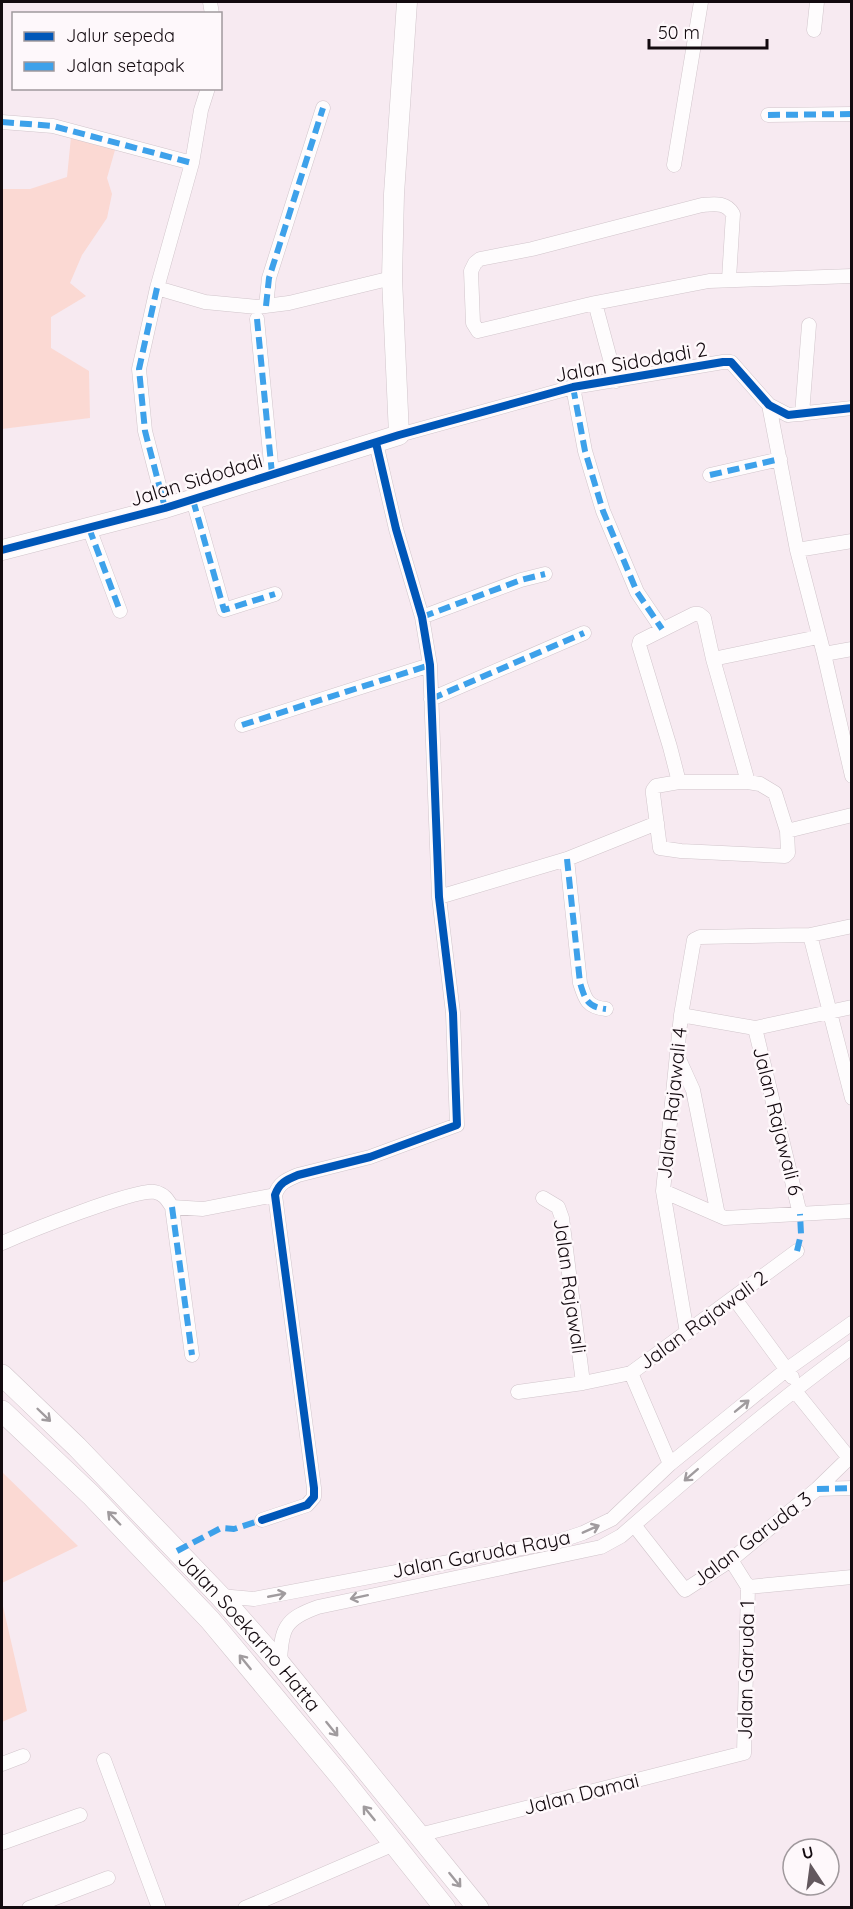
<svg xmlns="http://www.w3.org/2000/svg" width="853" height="1909" viewBox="0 0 853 1909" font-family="Quicksand,sans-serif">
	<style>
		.green { fill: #fbd9d3 }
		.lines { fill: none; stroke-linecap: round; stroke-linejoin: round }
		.street-casing { stroke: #d1c5cb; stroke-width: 15 }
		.secondary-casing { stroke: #d1c5cb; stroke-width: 21 }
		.primary-casing { stroke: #d1c5cb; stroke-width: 22 }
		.street { stroke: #fefcfd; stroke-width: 14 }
		.secondary { stroke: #fefcfd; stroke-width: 20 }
		.primary { stroke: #fefcfd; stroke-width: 21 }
		.quiet { stroke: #3da1ea; stroke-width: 6; stroke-dasharray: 12 6; stroke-linecap: butt }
		.cycleway-casing { stroke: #fef8fb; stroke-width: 11 }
		.cycleway { stroke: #0057b8; stroke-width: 8 }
		.oneway { stroke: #a09b9e }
		.labels { text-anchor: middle; stroke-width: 5; stroke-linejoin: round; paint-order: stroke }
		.street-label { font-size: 20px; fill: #130a0f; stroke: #fef8fb }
	</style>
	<rect width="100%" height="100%" fill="#f7eaf1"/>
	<path class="green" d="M71 137 115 150 107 178 112 194 107 218 82 255 70 283 86 296 51 317V348L89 371 90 418 2 429V189H30L67 177Z
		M2 1472 78 1546 2 1583Z
		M2 1602 27 1711 2 1722Z"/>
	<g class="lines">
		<defs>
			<path id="street" d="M210 2 212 14
				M814 30 817 2
				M768 115 852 114
				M2 122 53 126 192 163
				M674 165 701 2
				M729 279 733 214C726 202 715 204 702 205L532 249 480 259 475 263 471 271 473 323 478 331 595 303 709 281 852 276
				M157 288 205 302 257 307 289 303 392 278
				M595 303 616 381
				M266 306 269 278 323 108
				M257 319 272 474
				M573 387 585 451 603 511 637 592 662 629
				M769 405 797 550 824 654 852 776
				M802 414 809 325
				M399 435 573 387 723 362H731L769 405 788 415 852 408
				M710 475 780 459
				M193 500 224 610 275 594
				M165 508 145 431 139 369 157 288 192 163 201 110 208 88
				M89 528 120 611
				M797 550 852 541
				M422 617 521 580 545 574
				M818 637 713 659 748 782H679L656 786 653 790V794L660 848 681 851 785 856 788 853 787 831 852 815
				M824 654 852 649
				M431 699 584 633
				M242 725 430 665
				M679 782 670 747 639 645 640 641 694 614H699L704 618 713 659
				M748 782 760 784 775 793 787 831
				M567 859 580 983C585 999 587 1007 606 1009
				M439 897 567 859 657 823
				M810 935 852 1098
				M681 1015 755 1028 852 1007
				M755 1028 800 1214
				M678 1057 693 1090 718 1215
				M663 1191 725 1218 852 1211
				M543 1198 558 1207 562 1218 583 1383
				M172 1207 203 1209 275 1195
				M2 1243C25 1233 136 1188 155 1192 164 1194 167 1199 172 1207L192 1355
				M734 1298 792 1377
				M687 1333 663 1191 681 1015 694 940 700 937 810 935 852 926
				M795 1391 849 1458
				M518 1392 583 1383 631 1373
				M670 1464 631 1373 797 1251
				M817 1489 852 1488
				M262 1520 307 1505 314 1497V1488L275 1195C279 1183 286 1180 298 1175L370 1157 457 1125 453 1013 439 897 430 665 422 617 396 529 376 443
				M634 1525 685 1590 731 1560 817 1489 852 1455
				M731 1560 748 1587
				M748 1587 852 1577
				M220 1596 254 1599 559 1541 583 1533 612 1519 670 1464 786 1370 852 1323
				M280 1664C281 1629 284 1619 318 1607L601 1547 621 1536C696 1471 771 1406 852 1347
				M104 1760 159 1908
				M2 1764 23 1756
				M419 1835 744 1753 748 1587
				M2 1843 80 1815
				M29 1908 108 1878
				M245 1908 394 1844"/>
			<path id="secondary" d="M2 550 165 508 399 435 392 278 394 194 407 2"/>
			<g id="primary">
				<path id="s1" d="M2 1375 77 1447 220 1596 280 1664 478 1908"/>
				<path d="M2 1411 91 1495 210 1620 340 1776 445 1908"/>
			</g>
		</defs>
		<use href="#street" class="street-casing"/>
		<use href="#secondary" class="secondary-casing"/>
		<use href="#primary" class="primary-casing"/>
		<use href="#street" class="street"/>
		<use href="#secondary" class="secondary"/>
		<use href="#primary" class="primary"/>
		<path class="quiet" d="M768 115 852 114
			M2 122 53 126 192 163
			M157 288 139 369 145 431 165 508
			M266 306 269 278 323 108
			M257 319 272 474
			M573 387 585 451 603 511 637 592 662 629
			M710 475 780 459
			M193 500 224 610 275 594
			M89 528 120 611
			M422 617 521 580 545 574
			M431 699 584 633
			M242 725 430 665
			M567 859 580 983C585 999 587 1007 606 1009
			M172 1207 192 1355
			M797 1251 801 1234 800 1214
			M817 1489 852 1488
			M177 1551 221 1528 234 1529 262 1520"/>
		<defs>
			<path id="cycleway" d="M2 550 165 508 399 435 573 387 723 362H731L769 405 788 415 852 408
				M262 1520 307 1505 314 1497V1488L275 1195C279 1183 286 1180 298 1175L370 1157 457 1125 453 1013 439 897 430 665 422 617 396 529 376 443"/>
		</defs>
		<use href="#cycleway" class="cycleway-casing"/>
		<use href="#cycleway" class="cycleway"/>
	</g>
	<defs><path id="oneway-shaft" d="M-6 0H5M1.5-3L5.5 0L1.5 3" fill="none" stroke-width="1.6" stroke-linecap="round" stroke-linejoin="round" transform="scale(1.5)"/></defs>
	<g class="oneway">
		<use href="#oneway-shaft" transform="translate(742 1406) rotate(-39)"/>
		<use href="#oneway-shaft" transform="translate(44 1415) rotate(44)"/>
		<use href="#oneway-shaft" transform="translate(691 1475) rotate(139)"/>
		<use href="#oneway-shaft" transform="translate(114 1518) rotate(-134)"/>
		<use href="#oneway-shaft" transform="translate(591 1529) rotate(-24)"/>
		<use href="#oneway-shaft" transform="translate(277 1595) rotate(-11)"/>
		<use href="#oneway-shaft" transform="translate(359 1597) rotate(168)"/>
		<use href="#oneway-shaft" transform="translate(245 1662) rotate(-129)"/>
		<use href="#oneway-shaft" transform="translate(332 1729) rotate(51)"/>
		<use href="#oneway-shaft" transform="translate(369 1813) rotate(-129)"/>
		<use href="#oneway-shaft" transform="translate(455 1880) rotate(51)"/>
	</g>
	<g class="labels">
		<g class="street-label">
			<text transform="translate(631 362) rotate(-10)" y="7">Jalan Sidodadi 2</text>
			<text transform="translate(196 480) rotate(-17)" y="7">Jalan Sidodadi</text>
			<text transform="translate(672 1103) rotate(-84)" y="7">Jalan Rajawali 4</text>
			<text transform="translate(778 1121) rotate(76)" y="7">Jalan Rajawali 6</text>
			<text transform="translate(570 1286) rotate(82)" y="7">Jalan Rajawali</text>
			<text transform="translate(703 1320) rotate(-36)" y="7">Jalan Rajawali 2</text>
			<text transform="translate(752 1539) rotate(-37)" y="7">Jalan Garuda 3</text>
			<text transform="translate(481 1554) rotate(-11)" y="7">Jalan Garuda Raya</text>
			<text dy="7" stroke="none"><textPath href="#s1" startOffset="357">Jalan Soekarno Hatta</textPath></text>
			<text transform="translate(746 1670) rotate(-89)" y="7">Jalan Garuda 1</text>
			<text transform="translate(581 1794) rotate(-14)" y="7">Jalan Damai</text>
		</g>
	</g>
	<rect width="853" height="1909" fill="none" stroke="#130a0f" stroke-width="6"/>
	<rect x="12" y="12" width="210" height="78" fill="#fef8fb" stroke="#a0999d" stroke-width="1.5"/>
	<rect x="24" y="32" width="30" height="9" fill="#0057b8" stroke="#a0999d" stroke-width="1.5"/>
	<text x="66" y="42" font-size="18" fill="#130a0f">Jalur sepeda</text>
	<rect x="24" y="62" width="30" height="9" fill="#3da1ea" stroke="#a0999d" stroke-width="1.5"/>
	<text x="66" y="72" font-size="18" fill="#130a0f">Jalan setapak</text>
	<g transform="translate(811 1867) rotate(347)"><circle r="28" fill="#fef8fb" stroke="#a0999d" stroke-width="1.5"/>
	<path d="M0-4.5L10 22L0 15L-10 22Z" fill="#63585e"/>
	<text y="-9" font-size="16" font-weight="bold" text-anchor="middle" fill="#130a0f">U</text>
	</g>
	<path d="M649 39v9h118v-9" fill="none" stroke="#130a0f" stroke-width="3"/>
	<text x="658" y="39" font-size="18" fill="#130a0f" stroke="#fef8fb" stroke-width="4.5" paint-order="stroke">50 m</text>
</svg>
